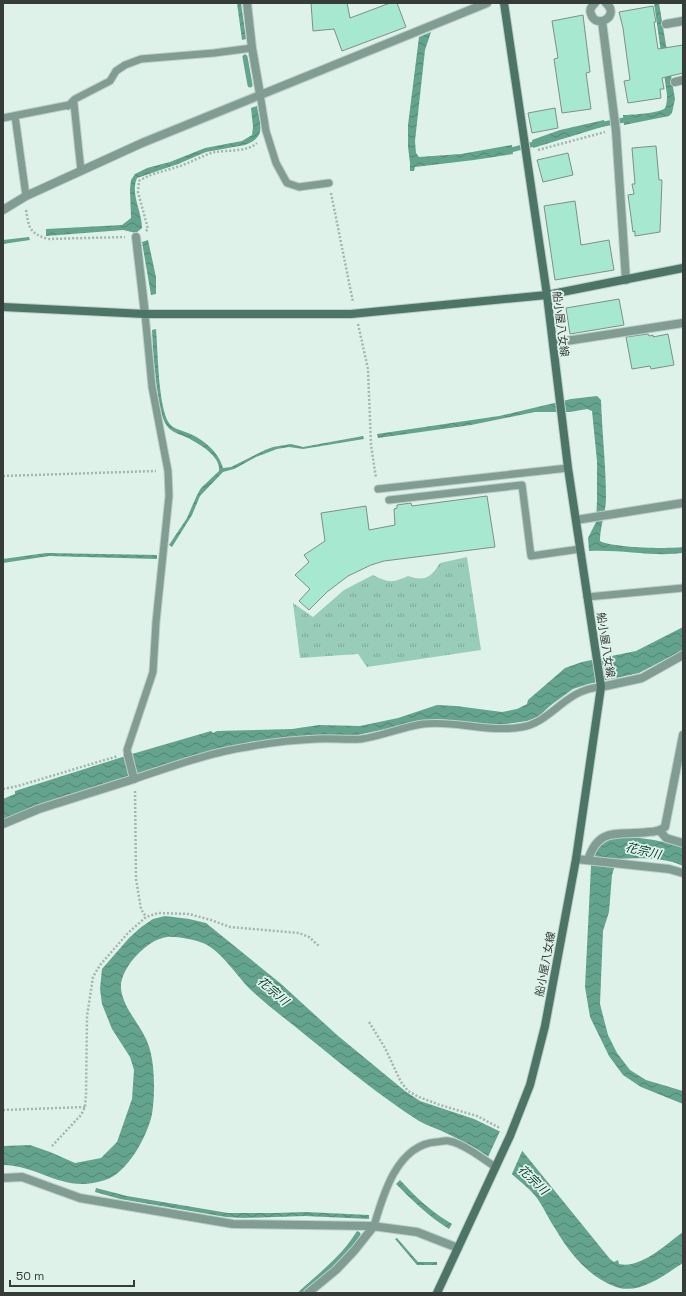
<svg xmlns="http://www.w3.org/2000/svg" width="686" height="1296" viewBox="0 0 686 1296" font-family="'Space Grotesk','Noto Sans JP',sans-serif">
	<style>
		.park { fill: url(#park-tufts) }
		.water { fill: url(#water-waves) }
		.pier { fill: #def2ea }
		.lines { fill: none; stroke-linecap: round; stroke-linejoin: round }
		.stream { stroke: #64a38d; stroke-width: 5 }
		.building { fill: #a7e8d0; stroke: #7e9089 }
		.lane-casing { stroke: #bccec7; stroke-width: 9 }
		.street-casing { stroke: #bccec7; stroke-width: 10 }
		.secondary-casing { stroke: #bccec7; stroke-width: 10 }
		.path { stroke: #a5b5ae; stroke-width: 2.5; stroke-dasharray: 2 2; stroke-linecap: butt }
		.lane { stroke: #819c92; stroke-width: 7 }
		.street { stroke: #819c92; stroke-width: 8 }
		.secondary { stroke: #4d7567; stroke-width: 8 }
		.labels { text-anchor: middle; stroke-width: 3.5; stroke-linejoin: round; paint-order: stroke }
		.street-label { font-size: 11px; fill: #353c39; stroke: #def2ea }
		.water-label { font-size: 12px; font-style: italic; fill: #00392a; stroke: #def2ea }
	</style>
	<defs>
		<pattern id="park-tufts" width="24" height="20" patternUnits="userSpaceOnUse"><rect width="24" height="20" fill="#98cdb9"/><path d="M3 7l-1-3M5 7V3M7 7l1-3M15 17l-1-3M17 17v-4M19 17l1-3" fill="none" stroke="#7da897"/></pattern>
		<pattern id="water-waves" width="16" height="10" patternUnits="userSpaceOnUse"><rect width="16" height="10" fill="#64a38d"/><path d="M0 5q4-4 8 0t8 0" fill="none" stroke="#538674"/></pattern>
	</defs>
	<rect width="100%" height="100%" fill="#def2ea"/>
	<path class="park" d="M467 557 481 650 367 667 358 654 300 658 293 603 313 617 344 590 373 575C389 583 392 583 408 576 426 582 431 577 440 563Z"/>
	<path class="water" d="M237 3H241L246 39 242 40Z
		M654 3H659L675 99 672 113 669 116 624 125 623 115C631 115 661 113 665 108 667 105 667 98 667 95Z
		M431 32 425 50 415 141 416 153 419 157 461 154 512 145 513 154 474 160 415 167 414 171H410V163L408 147V125L419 37Z
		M257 106C260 125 267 137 245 145L206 152 178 164 137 178C130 194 142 211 142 228L136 233 123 230 46 236V229L122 225 131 218 130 189 131 180 135 174 147 168 170 162 205 148 242 141 252 135 253 127 251 108Z
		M604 120 605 126 533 148 532 140 560 130Z
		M29 237 30 240 3 244V240Z
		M148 240 156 277V294L151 295 142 242Z
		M156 329C158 351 158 406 169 423 173 429 181 430 188 433 203 439 219 452 223 468L231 467 265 450 273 447 291 444 303 447 363 436 364 439 303 449 289 447 277 449 256 457 234 469 223 472 200 496 192 515 172 547 169 545 187 518 197 495 201 488 219 471C221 457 201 445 190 439 183 435 172 433 167 426 162 419 161 410 159 402 155 378 153 354 152 330Z
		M597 396 601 400C602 432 606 466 606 498 606 513 600 526 600 541 613 548 667 549 683 547V553C652 557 621 549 589 551L588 538 596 522 597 501V461L592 411 587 409 570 412H535L471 425 378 438 377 434 499 416 571 399Z
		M46 553 157 555V559L49 556 3 563V559Z
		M683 627V650L639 673 588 684 573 689 551 705 538 717 527 721 499 725 439 719 427 720 358 735H319L242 744 217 749 139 775 126 778 3 819V799L15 794V791L132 754 211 731 213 733 217 731 292 729 319 725 360 726 398 718 437 705 456 706 502 712 517 709 527 704 528 700 565 668 582 662 636 651Z
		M625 836 654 840 683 846V866C663 857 638 858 617 859L612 875 609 912 603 931 600 1004 608 1035 617 1053 630 1070 646 1080 683 1091V1104L641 1087 623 1075 609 1056 590 1017 585 987 591 866 596 848 609 840Z
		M165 916 189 919 206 923 280 983 337 1035 405 1091 420 1101 474 1119 501 1132 520 1148 610 1259 614 1262 618 1260 619 1264C641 1269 666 1244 683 1232V1263C664 1275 640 1295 616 1287 589 1277 570 1254 556 1230 549 1220 544 1208 537 1198 531 1190 522 1183 514 1176 495 1159 471 1145 448 1134 438 1129 428 1126 419 1121 380 1096 345 1067 309 1038 290 1022 270 1008 252 991 237 977 223 952 203 943 195 940 176 936 167 937 147 939 119 969 121 989 124 1012 145 1028 150 1050 155 1068 155 1096 152 1114 148 1135 127 1174 105 1180 63 1194 42 1166 3 1165V1146L30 1145 50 1152 75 1163 101 1158 117 1142 132 1099 134 1070 130 1057 112 1029 102 1004 100 989 102 969 129 938 140 928 153 919Z
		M400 1180C417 1198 430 1211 452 1224L449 1229C428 1216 413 1201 396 1184Z
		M96 1188 127 1196 228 1213H275L306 1212 369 1215V1219L305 1216 243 1218 226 1217 120 1199 95 1192Z
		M397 1238 418 1262H437V1265H417L395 1239Z"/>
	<path class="pier" d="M500 1131 523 1149 511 1176 488 1157Z"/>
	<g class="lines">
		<path class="stream" d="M245 57 250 85
			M599 125 629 119
			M507 151 538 143
			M301 1293C322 1274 343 1258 358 1234"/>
	</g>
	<path class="building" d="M311 3H347L350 18 390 3H397L406 27 342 51 334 29 313 31Z
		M653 6 656 22H654L658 49 683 45V73L662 78 664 89H660L661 98 628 103 624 81 630 80 623 28 619 12Z
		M583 15 590 72 586 73 591 109 562 113 554 59 558 58 552 21Z
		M555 108 558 128 532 133 528 113Z
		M656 146 659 180H662L660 232 635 236V231L633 232 628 195 634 194 632 184H635L632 148Z
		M568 153 573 175 543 182 537 160Z
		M575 201 581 245 609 240 614 270 555 280 544 206Z
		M619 299 624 325 570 334 566 308Z
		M648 334 649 336 653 335V337L668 334 674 365 651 369 650 366 632 369 626 337Z
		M487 496 495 547 384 561 371 565 348 576 327 592 309 610 299 601 310 589 295 575 309 562 304 555 325 541 321 513 366 506 369 530 395 525 394 509 397 508V505L411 503 412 506Z"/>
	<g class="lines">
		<defs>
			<path id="lane" d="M260 94 266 131 276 163 287 183 299 187 329 183
				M68 106 75 99 110 81 116 71 125 65 141 59 214 53 252 48
				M15 116 26 196
				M3 118 74 104 81 171
				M378 489 568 468
				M389 500 522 485 531 556 580 549
				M587 597 683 588
				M128 755 127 750 153 672 156 622 169 496 168 471 152 387 145 314
				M134 779C171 767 208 753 247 747 269 743 293 740 316 739 331 738 346 740 361 739 382 736 402 727 423 724 456 720 489 733 522 727 552 722 565 689 601 687
				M374 1226C383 1195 397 1145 436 1142 440 1142 445 1140 449 1141 464 1144 482 1158 495 1167"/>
			<path id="street" d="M247 3 252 48 260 94
				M595 3C592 6 589 9 591 14 596 30 621 16 606 3
				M602 21 616 131 626 280
				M666 24 683 21
				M675 82 683 80
				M3 210 26 196 142 143 487 3
				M136 237 145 314
				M553 343 683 323
				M576 520 683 503
				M601 687 642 678 683 655
				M3 824 39 809 134 779 128 755
				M660 831 666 838 683 843
				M576 859 669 869 683 873
				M588 860C599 825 620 836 648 832 656 832 660 831 665 827L683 735
				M3 1178 22 1177 80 1198 233 1224 372 1226 417 1232 458 1248
				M308 1293 336 1270 354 1251 374 1226"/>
			<path id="secondary" d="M3 307 145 314H351L547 295 683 268
				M437 1293 510 1136 530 1085 545 1026 576 859 601 687 568 468 547 295 504 3"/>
		</defs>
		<use href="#lane" class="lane-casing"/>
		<use href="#street" class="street-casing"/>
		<use href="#secondary" class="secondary-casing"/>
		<path class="path" d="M538 150 605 132
			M331 193 353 302
			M26 210C29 228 29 233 48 239L125 237
			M146 231 148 229 138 192 139 181C151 173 166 171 180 166 192 162 203 155 215 152 228 150 247 152 257 143
			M358 324 368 369 371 445 376 478
			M3 476 156 471
			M3 789 18 786 118 756
			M135 791 136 879 141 909 146 917
			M369 1022 385 1048 401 1082 408 1091 419 1097 440 1105 477 1116 500 1128
			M3 1110 85 1107
			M52 1146 81 1115 85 1107 86 1095 87 1016 93 977 100 965 128 933 146 917 158 913 189 914 211 920 230 927 299 933 309 937 320 947"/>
		<use href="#lane" class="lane"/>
		<use href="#street" class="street"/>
		<use href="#secondary" class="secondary"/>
	</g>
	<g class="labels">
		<g class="street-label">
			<text transform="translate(561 324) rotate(83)" y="4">船小屋八女線</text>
			<text transform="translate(606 645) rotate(81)" y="4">船小屋八女線</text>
			<text transform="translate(545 964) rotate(-79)" y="4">船小屋八女線</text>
		</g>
		<g class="water-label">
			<text transform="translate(643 851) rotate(13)" y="4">花宗川</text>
			<text transform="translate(273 991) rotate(41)" y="4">花宗川</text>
			<text transform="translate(533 1180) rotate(44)" y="4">花宗川</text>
		</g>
	</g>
	<rect width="686" height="1296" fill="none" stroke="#353c39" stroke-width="8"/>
	<path d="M10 1280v6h124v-6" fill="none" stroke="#353c39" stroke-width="2"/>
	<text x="16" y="1280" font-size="12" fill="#353c39" stroke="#def2ea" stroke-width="3" paint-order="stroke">50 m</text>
</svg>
